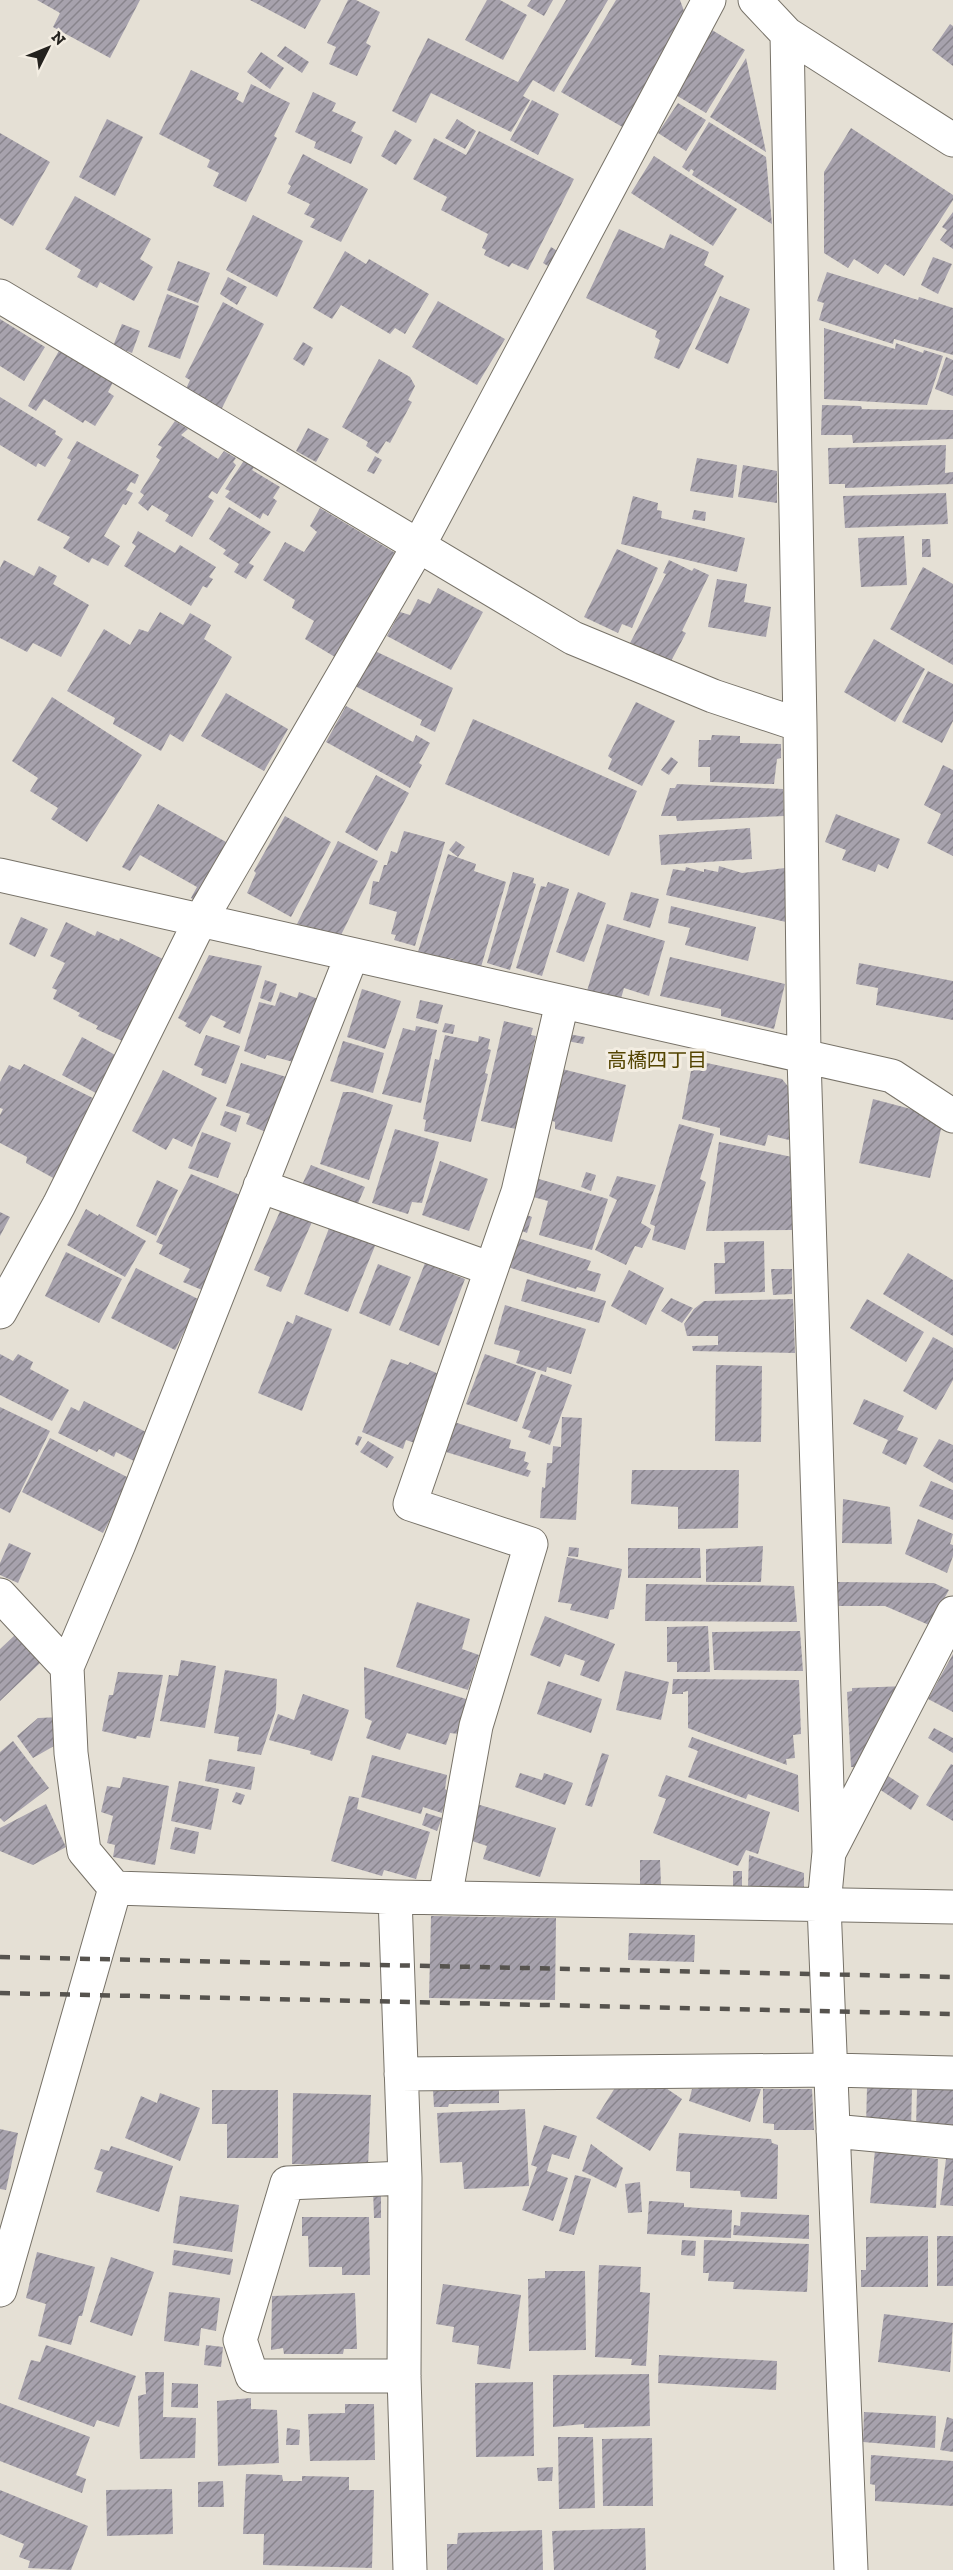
<svg xmlns="http://www.w3.org/2000/svg" width="953" height="2570" viewBox="0 0 953 2570" font-family="'Zilla Slab','Noto Sans JP',serif">
	<style>
		.building { fill: url(#building-hatch) }
		.lines { fill: none; stroke-linecap: round; stroke-linejoin: round }
		.minor-casing { stroke: #777268; stroke-width: 35 }
		.minor { stroke: #fff; stroke-width: 33 }
		.rail { stroke: #56534e; stroke-width: 4.5; stroke-dasharray: 10 10; stroke-linecap: butt }
		.labels { text-anchor: middle; stroke-width: 6; stroke-linejoin: round; paint-order: stroke }
		.neighbourhood-label { font-size: 20px; fill: #544401; stroke: #f3ede2 }
	</style>
	<defs>
		<pattern id="building-hatch" width="6" height="6" patternUnits="userSpaceOnUse" patternTransform="scale(1.5)"><rect width="6" height="6" fill="#a7a2ad"/><path d="M-1 1l2-2M0 6l6-6M5 7l2-2" fill="none" stroke="#88848c"/></pattern>
	</defs>
	<rect width="100%" height="100%" fill="#e5e0d5"/>
	<path class="building" d="M37 0H140L110 58 53 27 60 13Z
		M250 0H321L305 29Z
		M348 0H356L380 12 366 43 371 46 357 76 329 64 336 47 327 43Z
		M487 0H500L527 15 503 60 465 40Z
		M531 0H553L544 16 527 6Z
		M566 0H608L554 92 533 80 523 96 530 100 511 132 431 93 416 123 392 111 428 38 518 82Z
		M616 0H680L687 19 626 129 561 92Z
		M950 24 953 26V66L932 50Z
		M712 30 745 50 706 113 674 94Z
		M285 46 309 62 302 73 277 56Z
		M261 52 284 68 270 89 247 72Z
		M746 58 766 152 710 117Z
		M191 70 239 93 236 99 243 103 251 84 290 103 274 136 277 138 246 202 213 186 219 173 207 167 210 160 159 134Z
		M313 92 336 103 332 111 356 122 351 131 363 137 351 164 314 148 316 142 295 132Z
		M532 100 559 114 538 155 510 140Z
		M678 103 706 120 686 151 658 133Z
		M107 119 143 137 115 196 79 177Z
		M457 119 476 131 465 149 445 138Z
		M709 122 766 157 772 224 692 175 694 171 691 169 689 172 682 167Z
		M851 128 953 195V200L904 276 885 264 878 274 854 259 848 268 824 253V172Z
		M395 130 412 140 396 165 381 156Z
		M479 131 574 179 528 270 512 263 509 267 484 255 486 250 482 248 488 234 441 210 447 197 413 179 434 138 466 155Z
		M0 133 50 162 13 226 0 218Z
		M303 154 368 189 341 242 310 227 315 219 304 214 310 204 287 193 291 186 288 184Z
		M654 156 737 209 713 246 631 193Z
		M75 196 151 239 140 259 153 267 134 301 100 282 97 288 77 277 81 270 45 249Z
		M953 212V249L940 240 947 230 942 227Z
		M253 215 303 241 277 297 226 270Z
		M619 229 664 249 670 234 709 252 704 265 724 276 679 369 654 358 660 340 655 337 657 331 586 298Z
		M551 247 562 254 553 269 543 263Z
		M345 251 366 264 369 259 429 294 405 334 395 328 390 334 341 305 332 319 313 308Z
		M933 257 952 264 938 294 921 285Z
		M178 261 210 273 198 303 167 290Z
		M827 272 918 300 919 297 953 308V355L894 339 893 344 819 320 824 303 817 301Z
		M228 277 247 287 237 305 220 294Z
		M167 294 199 306 180 359 148 347Z
		M720 296 750 309 728 364 695 349Z
		M438 301 505 339 477 385 412 347Z
		M223 302 264 324 221 410 185 391 190 380 185 377Z
		M0 319 45 347 24 381 0 366Z
		M122 324 140 331 132 353 113 346Z
		M824 328 895 349 896 343 923 353 924 350 943 356 927 405 824 399Z
		M303 342 313 348 304 366 293 359Z
		M60 349 113 382 108 392 114 396 95 426 85 420 83 423 44 399 36 411 28 406Z
		M946 357 953 360V396L935 389Z
		M379 359 410 377 415 386 408 400 412 402 390 443 386 441 378 454 366 446 368 442 342 427Z
		M0 397 56 431 55 434 63 439 45 467 38 463 36 467 0 445Z
		M822 405 861 406 862 409 953 410V439L853 443 852 435H821Z
		M175 421 188 429 181 435 218 459 224 451 236 458 233 462 236 465 217 494 212 491 208 497 214 501 192 537 165 521 169 515 152 505 148 511 138 503 144 495 140 492 160 460 156 457 162 447 158 445Z
		M308 428 329 439 316 462 296 451Z
		M77 441 139 475 135 484 131 482 126 490 133 493 126 505 123 504 104 536 120 546 108 566 92 558 89 563 63 548 70 537 37 520 71 460 67 458Z
		M946 445 945 473 953 472V484L845 488V484H829L828 448Z
		M375 456 382 460 374 474 367 471Z
		M697 458 737 465 733 498 690 491Z
		M245 459 255 466 252 470 280 487 273 498 277 501 268 516 263 513 260 519 225 497 230 491 225 489Z
		M743 465 777 471V503L738 497Z
		M946 493 948 524 845 528 843 496Z
		M633 496 658 503 657 510 662 511 661 518 745 538 737 572 621 544Z
		M229 507 271 532 249 563 254 566 246 579 234 572 239 564 223 554 226 550 209 539Z
		M320 508 397 554 335 657 305 639 314 621 292 608 295 600 263 580 285 542 304 552 317 532 310 526Z
		M694 510 706 512 705 521 692 519Z
		M138 531 175 553 180 545 216 567 209 577 213 579 207 588 203 586 191 606 124 566 136 546 132 543Z
		M904 536 907 585 861 587 858 538Z
		M922 539H930L931 557H922Z
		M617 549 658 568 632 628 622 624 618 633 584 617Z
		M4 560 34 576 39 566 57 576 53 584 89 605 61 657 33 643 27 652 0 638V568Z
		M669 560 692 571 694 568 709 575 682 631 686 633 670 663 630 643 666 574 663 573Z
		M923 567 953 584V665L890 629Z
		M717 579 747 584 744 602 771 607 766 637 708 627Z
		M438 588 483 612 451 670 387 636 400 612 410 615 418 599 430 604Z
		M160 612 183 625 190 613 211 625 204 639 232 657 183 742 170 734 161 751 113 724 115 718 67 691 104 629 130 645 139 629 148 632Z
		M874 639 925 669 895 722 844 692Z
		M375 651 453 688 435 732 420 725 422 720 355 686Z
		M928 671 953 684V721L942 743 902 722Z
		M226 693 288 729 264 771 201 736Z
		M52 697 142 755 87 842 51 819 58 808 30 791 38 778 12 761Z
		M636 702 675 721 642 786 608 769 612 759 608 756Z
		M346 706 413 742 416 735 430 743 419 763 422 765 410 788 326 742Z
		M473 719 637 791 609 856 445 784Z
		M712 735 740 736V743L781 744V758L777 759 774 784 710 782V767H698L699 740H711Z
		M671 757 678 762 669 775 661 770Z
		M943 765 953 770V856L927 843 941 814 924 805Z
		M376 775 409 793 377 851 345 832Z
		M677 784 783 789 784 816 677 821 676 816H661L670 788H675Z
		M158 804 235 847 202 905 191 898 197 887 140 855 130 871 122 867Z
		M836 814 900 839 888 869 878 864 875 872 842 860 846 850 825 842Z
		M285 816 331 842 291 917 247 893 256 873 254 871Z
		M750 828 752 859 661 865 659 835Z
		M404 831 445 842 415 946 394 940 396 935 391 934 397 912 369 904 373 881 379 882 384 865H387L391 851 397 853Z
		M338 841 378 861 341 935 297 924Z
		M456 841 465 847 458 857 449 850Z
		M448 854 476 864 474 871 506 882 481 967 450 958 449 962 418 952Z
		M719 866 742 873 785 868 786 922 666 895 673 869 685 871 686 867 704 872V869L718 872Z
		M513 872 534 878 533 883 536 884 510 970 487 963Z
		M548 882 569 889 542 976 516 968 541 886 546 887Z
		M578 892 606 903 584 962 556 952Z
		M631 892 659 899 650 928 623 920Z
		M671 906 756 927 748 961 685 945 690 928 668 923Z
		M21 917 48 929 35 957 9 944Z
		M66 922 95 936 97 931 119 941 120 938 169 962 129 1044 96 1029 98 1026 78 1016 80 1013 53 999 57 990 52 988 65 963 50 956Z
		M607 924 665 941 649 996 624 988 620 1002 587 991Z
		M209 955 262 966 240 1034 223 1027 226 1022 211 1015 200 1034 185 1026 187 1023 178 1018Z
		M670 957 785 984 774 1029 721 1016V1009L660 996Z
		M859 963 953 981V1020L876 1005 878 988 856 984Z
		M265 980 277 984 271 1002 260 998Z
		M362 989 401 1001 385 1049 347 1037Z
		M280 992 297 998 299 992 321 1000 301 1064 267 1055 265 1059 244 1051 259 1002 275 1006Z
		M420 1000 443 1005 438 1024 416 1018Z
		M504 1021 533 1028 531 1035 536 1036 516 1129 481 1121Z
		M445 1023 455 1025 453 1034 442 1032Z
		M416 1026 437 1030 421 1103 382 1094 403 1028 415 1031Z
		M568 1034 585 1037 583 1044 567 1041Z
		M206 1035 240 1046 226 1084 201 1075 203 1069 194 1065Z
		M445 1035 478 1042 479 1036 490 1039 488 1049 491 1050 485 1073 488 1074 471 1142 424 1131 426 1120 423 1119 435 1059 439 1060Z
		M82 1037 130 1063 109 1100 62 1075Z
		M343 1041 384 1053 373 1093 330 1081Z
		M693 1060 782 1079 791 1090 789 1140 768 1135 765 1146 720 1135V1128L682 1119Z
		M241 1063 296 1080 266 1132 246 1124 250 1114 226 1106Z
		M24 1064 101 1102 55 1179 26 1163 27 1157 0 1143V1115L3 1109 0 1108V1082L9 1065 20 1070Z
		M558 1068 626 1085 612 1142 555 1129V1122L545 1118Z
		M163 1070 217 1098 192 1147 173 1138 166 1150 132 1131Z
		M343 1092H353L393 1105 369 1180 320 1164Z
		M873 1099 922 1112 941 1129 930 1178 859 1163Z
		M225 1111 241 1116 236 1132 220 1125Z
		M679 1124 714 1134 700 1179 706 1182 685 1250 652 1240 655 1226 650 1224Z
		M395 1129 439 1142 422 1203 412 1202 408 1214 372 1203Z
		M202 1132 231 1143 218 1178 188 1168Z
		M719 1142 792 1157V1230L706 1231Z
		M440 1161 488 1179 469 1231 422 1215Z
		M311 1165 365 1187 355 1210 301 1187Z
		M586 1172 596 1175 591 1191 581 1187Z
		M191 1174 245 1197 202 1290 183 1282 190 1269 159 1254 163 1245 156 1242Z
		M617 1176 656 1185 641 1223 651 1229 642 1248 635 1246 626 1265 595 1250 617 1200 609 1196Z
		M532 1177 608 1199 592 1250 539 1235 548 1201 526 1195Z
		M157 1180 178 1190 156 1236 136 1226Z
		M86 1209 98 1216 99 1214 146 1241 125 1277 67 1245Z
		M281 1209 312 1222 281 1292 266 1286 270 1277 254 1270Z
		M0 1212 10 1217 0 1236Z
		M521 1213 532 1217 527 1233 517 1229Z
		M331 1223 377 1241 348 1312 304 1294Z
		M518 1238 591 1261 587 1270 601 1274 595 1292 577 1287 576 1289 508 1267Z
		M764 1241 765 1292 715 1294 714 1263H725L724 1242Z
		M66 1252 122 1279 99 1323 45 1296Z
		M908 1253 953 1280V1336L883 1294Z
		M425 1263 465 1279 439 1346 399 1330Z
		M378 1264 411 1277 390 1326 359 1313Z
		M136 1268 200 1300 175 1350 111 1318Z
		M771 1269H792V1294L773 1295Z
		M629 1270 664 1288 646 1325 611 1306Z
		M527 1279 606 1301 599 1323 521 1301Z
		M671 1298 693 1308 682 1323 661 1311Z
		M793 1299 795 1353 693 1351 692 1346 718 1345V1336H687L684 1324 694 1309 704 1301Z
		M867 1299 924 1332 906 1362 850 1328Z
		M505 1305 586 1329 571 1374 547 1367 546 1372 516 1363 520 1351 494 1344Z
		M296 1315 332 1329 302 1411 258 1393 287 1321 293 1324Z
		M933 1337 953 1348V1380L936 1410 903 1391Z
		M0 1354 13 1361 18 1354 33 1362 30 1369 69 1390 52 1421 0 1395Z
		M485 1354 536 1372 517 1422 466 1404Z
		M391 1359 408 1365 410 1362 439 1374 415 1443 406 1440 403 1449 362 1432Z
		M716 1365 762 1366 761 1442 715 1441Z
		M541 1374 572 1385 550 1445 528 1437 531 1431 522 1428Z
		M864 1399 904 1416 897 1430 918 1438 906 1465 882 1453 888 1440 853 1424Z
		M84 1401 152 1435 138 1463 116 1452 114 1457 99 1449 97 1452 58 1433 71 1407 79 1411Z
		M0 1407 50 1431 10 1513 0 1508Z
		M562 1417 582 1418 576 1520 540 1518 542 1487 545 1488 547 1463H552L553 1446 561 1447Z
		M454 1422 511 1440 509 1448 526 1452 524 1461 529 1463 526 1469 531 1471 528 1477 446 1452Z
		M358 1436 362 1437 358 1446 355 1444Z
		M50 1438 131 1479 103 1533 22 1492Z
		M939 1439 953 1445V1483L923 1466Z
		M368 1441 394 1457 387 1468 360 1452Z
		M632 1470H739L738 1528 678 1529V1507L631 1504Z
		M931 1481 953 1490V1520L919 1506Z
		M843 1499 890 1507 892 1544 842 1543Z
		M918 1519 953 1534 950 1544 953 1545V1556L947 1573 905 1554Z
		M9 1543 31 1553 18 1583 0 1575V1563Z
		M763 1546 761 1582H706V1549Z
		M569 1547 579 1548 578 1557 568 1556Z
		M628 1548H700L701 1578H628Z
		M567 1557 622 1569 614 1609 610 1610 608 1619 570 1610 572 1604 558 1602Z
		M837 1582 934 1583 949 1590 929 1625 885 1606H838Z
		M646 1584 794 1586 797 1622 645 1621Z
		M417 1602 470 1619 462 1649 479 1655 468 1690 396 1667Z
		M545 1616 615 1644 599 1682 580 1675 585 1661 565 1654 560 1667 530 1655Z
		M708 1626 710 1672H677V1662H667V1627Z
		M800 1631 803 1671 714 1670 712 1632Z
		M15 1635 40 1663 0 1701V1649Z
		M953 1654V1712L928 1699Z
		M181 1660 216 1666 205 1728 160 1721 169 1675 178 1676Z
		M364 1667 466 1699 470 1702 459 1734 450 1733 446 1745 407 1733 400 1750 366 1738 372 1721 365 1718Z
		M225 1670 277 1679 276 1710 261 1755 237 1751 239 1737 214 1733Z
		M625 1671 669 1682 661 1720 616 1710Z
		M118 1672 163 1675 150 1738 137 1736 136 1739 102 1731 109 1695H113Z
		M673 1679 799 1680 801 1734 793 1735 795 1758 786 1759 787 1765 688 1728V1691L683 1692V1694H672Z
		M548 1681 602 1699 591 1733 537 1714Z
		M907 1686 869 1767H851L847 1692 852 1691V1688Z
		M303 1694 349 1710 332 1761 310 1754 311 1751 269 1740 278 1714 294 1720Z
		M61 1717V1742L33 1758 17 1736 38 1718Z
		M934 1728 953 1738V1753L928 1738Z
		M692 1737 798 1775 799 1812 748 1794 746 1799 688 1777 698 1751 688 1747Z
		M13 1741 49 1788 4 1822 0 1818V1752Z
		M602 1753 609 1755 592 1807 585 1805Z
		M372 1755 447 1775 445 1789 448 1791 442 1813 423 1807 421 1814 361 1797Z
		M209 1759 255 1767 251 1790 205 1781Z
		M951 1764 953 1765V1821L926 1805Z
		M520 1773 542 1780 544 1773 573 1783 565 1805 515 1787Z
		M666 1775 770 1812 758 1854 746 1850 738 1866 653 1833 666 1799 658 1796Z
		M888 1776 919 1796 911 1810 879 1789Z
		M123 1777 169 1786 155 1865 113 1857 115 1845 107 1843 113 1816 101 1812 107 1786 120 1788Z
		M179 1781 219 1789 211 1830 171 1821Z
		M236 1792 245 1795 241 1805 232 1802Z
		M349 1796 359 1798 357 1809 430 1832 416 1879 384 1870 382 1876 331 1861Z
		M470 1802 556 1828 540 1877 483 1859 487 1846 460 1837Z
		M46 1804 66 1847 33 1865 0 1851V1828Z
		M426 1813 442 1818 437 1831 422 1825Z
		M175 1827 199 1832 195 1854 170 1849Z
		M749 1855 804 1873V1888L748 1886Z
		M640 1860H660L661 1885 640 1884Z
		M733 1871H742V1888L733 1887Z
		M431 1916 556 1918 555 2000 429 1998Z
		M629 1933 695 1935 694 1962 628 1960Z
		M618 2083 660 2084 682 2099 650 2151 596 2118Z
		M700 2085 761 2089 750 2122 689 2101 692 2089H698Z
		M867 2087 912 2088 911 2129 866 2127Z
		M499 2088V2103L449 2104 448 2107H434L433 2090Z
		M763 2089H812L814 2130H774V2124L763 2123Z
		M917 2089H953V2131L916 2130Z
		M212 2090H278V2158H227V2124H212Z
		M160 2093 200 2108 180 2161 125 2138 141 2096 157 2103Z
		M293 2093 371 2095 368 2166 292 2164Z
		M525 2109 529 2186 464 2189 462 2162 440 2163 437 2113Z
		M544 2125 577 2136 569 2159 552 2154 547 2171 568 2178 553 2221 522 2210 537 2167 531 2165Z
		M0 2129 18 2133 6 2190 0 2189Z
		M679 2133 771 2139 772 2143 778 2145 777 2199 741 2197 740 2191 690 2188V2172L676 2171Z
		M591 2144 623 2168 616 2188 582 2171Z
		M111 2146 173 2166 159 2212 96 2192 103 2172 94 2169 101 2149 109 2151Z
		M875 2150 938 2159 936 2208 870 2203Z
		M946 2159H953V2206L940 2205Z
		M575 2175 591 2179 574 2235 559 2231Z
		M640 2182 642 2212 628 2213 625 2184Z
		M373 2189H381V2218H374Z
		M180 2196 239 2205 232 2252 173 2243Z
		M649 2201 684 2203V2207L732 2210 731 2238 647 2234Z
		M741 2212 809 2215V2239L733 2235 734 2225 740 2226Z
		M302 2217H369L370 2275H342V2267H309L308 2236H302Z
		M928 2236V2287H861V2270H866V2237Z
		M937 2236H953V2286H937Z
		M682 2240 696 2241 695 2256 681 2255Z
		M704 2240 809 2244 807 2292 733 2289 734 2282 708 2281 709 2273H703Z
		M174 2250 233 2259 230 2275 172 2265Z
		M37 2252 95 2267 82 2316H79L71 2345 38 2336 46 2304 26 2298Z
		M111 2257 154 2272 132 2336 90 2322Z
		M599 2265 641 2267 640 2292 650 2293 646 2366 631 2365 632 2359 595 2357Z
		M545 2271H585L586 2350 529 2351 528 2279 545 2278Z
		M443 2284 521 2295 510 2369 477 2364 479 2346 452 2342 454 2327 436 2324Z
		M169 2292 220 2298 216 2331 201 2328 199 2346 164 2341Z
		M355 2293 357 2349H344L343 2354H284L283 2348 271 2350 272 2296Z
		M884 2314 953 2323 950 2372 878 2362Z
		M46 2345 136 2376 119 2427 97 2420 94 2427 18 2399 31 2360 40 2362Z
		M206 2345 223 2347 221 2367 204 2365Z
		M659 2355 777 2361 776 2390 658 2383Z
		M145 2372H164L163 2417 196 2418 195 2458 140 2459 138 2396 146 2394Z
		M649 2374 650 2426 584 2428V2424L553 2427V2375Z
		M533 2382 534 2456 476 2457 475 2383Z
		M172 2383 198 2384V2408L171 2407Z
		M251 2398V2409L277 2410 279 2463 218 2466 217 2401Z
		M0 2403 90 2437 76 2475 86 2479 82 2493 0 2461Z
		M345 2404H374L375 2460 310 2461 308 2414 345 2413Z
		M864 2412 936 2416 935 2448 863 2442Z
		M947 2417 953 2419V2452L940 2450Z
		M287 2428 300 2430 299 2445H286Z
		M558 2437H593L595 2508 559 2509Z
		M652 2438 653 2506H603L602 2439Z
		M871 2455 953 2461V2506L875 2501V2485L870 2484Z
		M553 2467 552 2481H538L537 2468Z
		M246 2474 282 2475 283 2481H302V2476L349 2477V2490H374L372 2568 263 2565 264 2534H243Z
		M223 2481 224 2507H198V2482Z
		M172 2489 173 2534 107 2536 106 2490Z
		M0 2490 88 2526 71 2570 28 2568 30 2561 19 2557 24 2544 0 2534Z
		M645 2528 646 2570H554L552 2531Z
		M542 2530 543 2570H447V2544H457L458 2533Z"/>
	<g class="lines">
		<defs>
			<path id="minor" d="M755 0 787 34 953 140
				M787 34 800 725 804 1058 829 1852 824 1905 851 2570
				M0 296 573 638 713 696 800 725
				M0 875 892 1076 953 1116
				M260 1186 491 1269
				M0 1312 59 1205 200 921 419 545 709 0
				M0 1595 67 1667 71 1753 84 1851 115 1888 0 2290
				M67 1667 119 1544 352 955
				M830 1851 953 1613
				M115 1888 395 1897 953 1907
				M395 1897 405 2178 404 2376 410 2570
				M445 1898 476 1726 531 1544 410 1504 518 1192 562 1003
				M401 2074 831 2070 953 2073
				M833 2131 953 2142
				M404 2376H252L240 2340 287 2183 405 2178"/>
		</defs>
		<use href="#minor" class="minor-casing"/>
		<use href="#minor" class="minor"/>
		<path class="rail" d="M0 1957 953 1977
			M0 1993 953 2014"/>
	</g>
	<g class="labels">
		<g class="neighbourhood-label">
			<text x="657" y="1067">高橋四丁目</text>
		</g>
	</g>
	<g transform="translate(48 48) rotate(47)" stroke="#f3ede2" stroke-width="4.5" paint-order="stroke">
	<path d="M0-4.5L10 22L0 15L-10 22Z" fill="#24221e"/>
	<text y="-9" font-size="16" font-weight="bold" text-anchor="middle" fill="#24221e">N</text>
	</g>
</svg>
